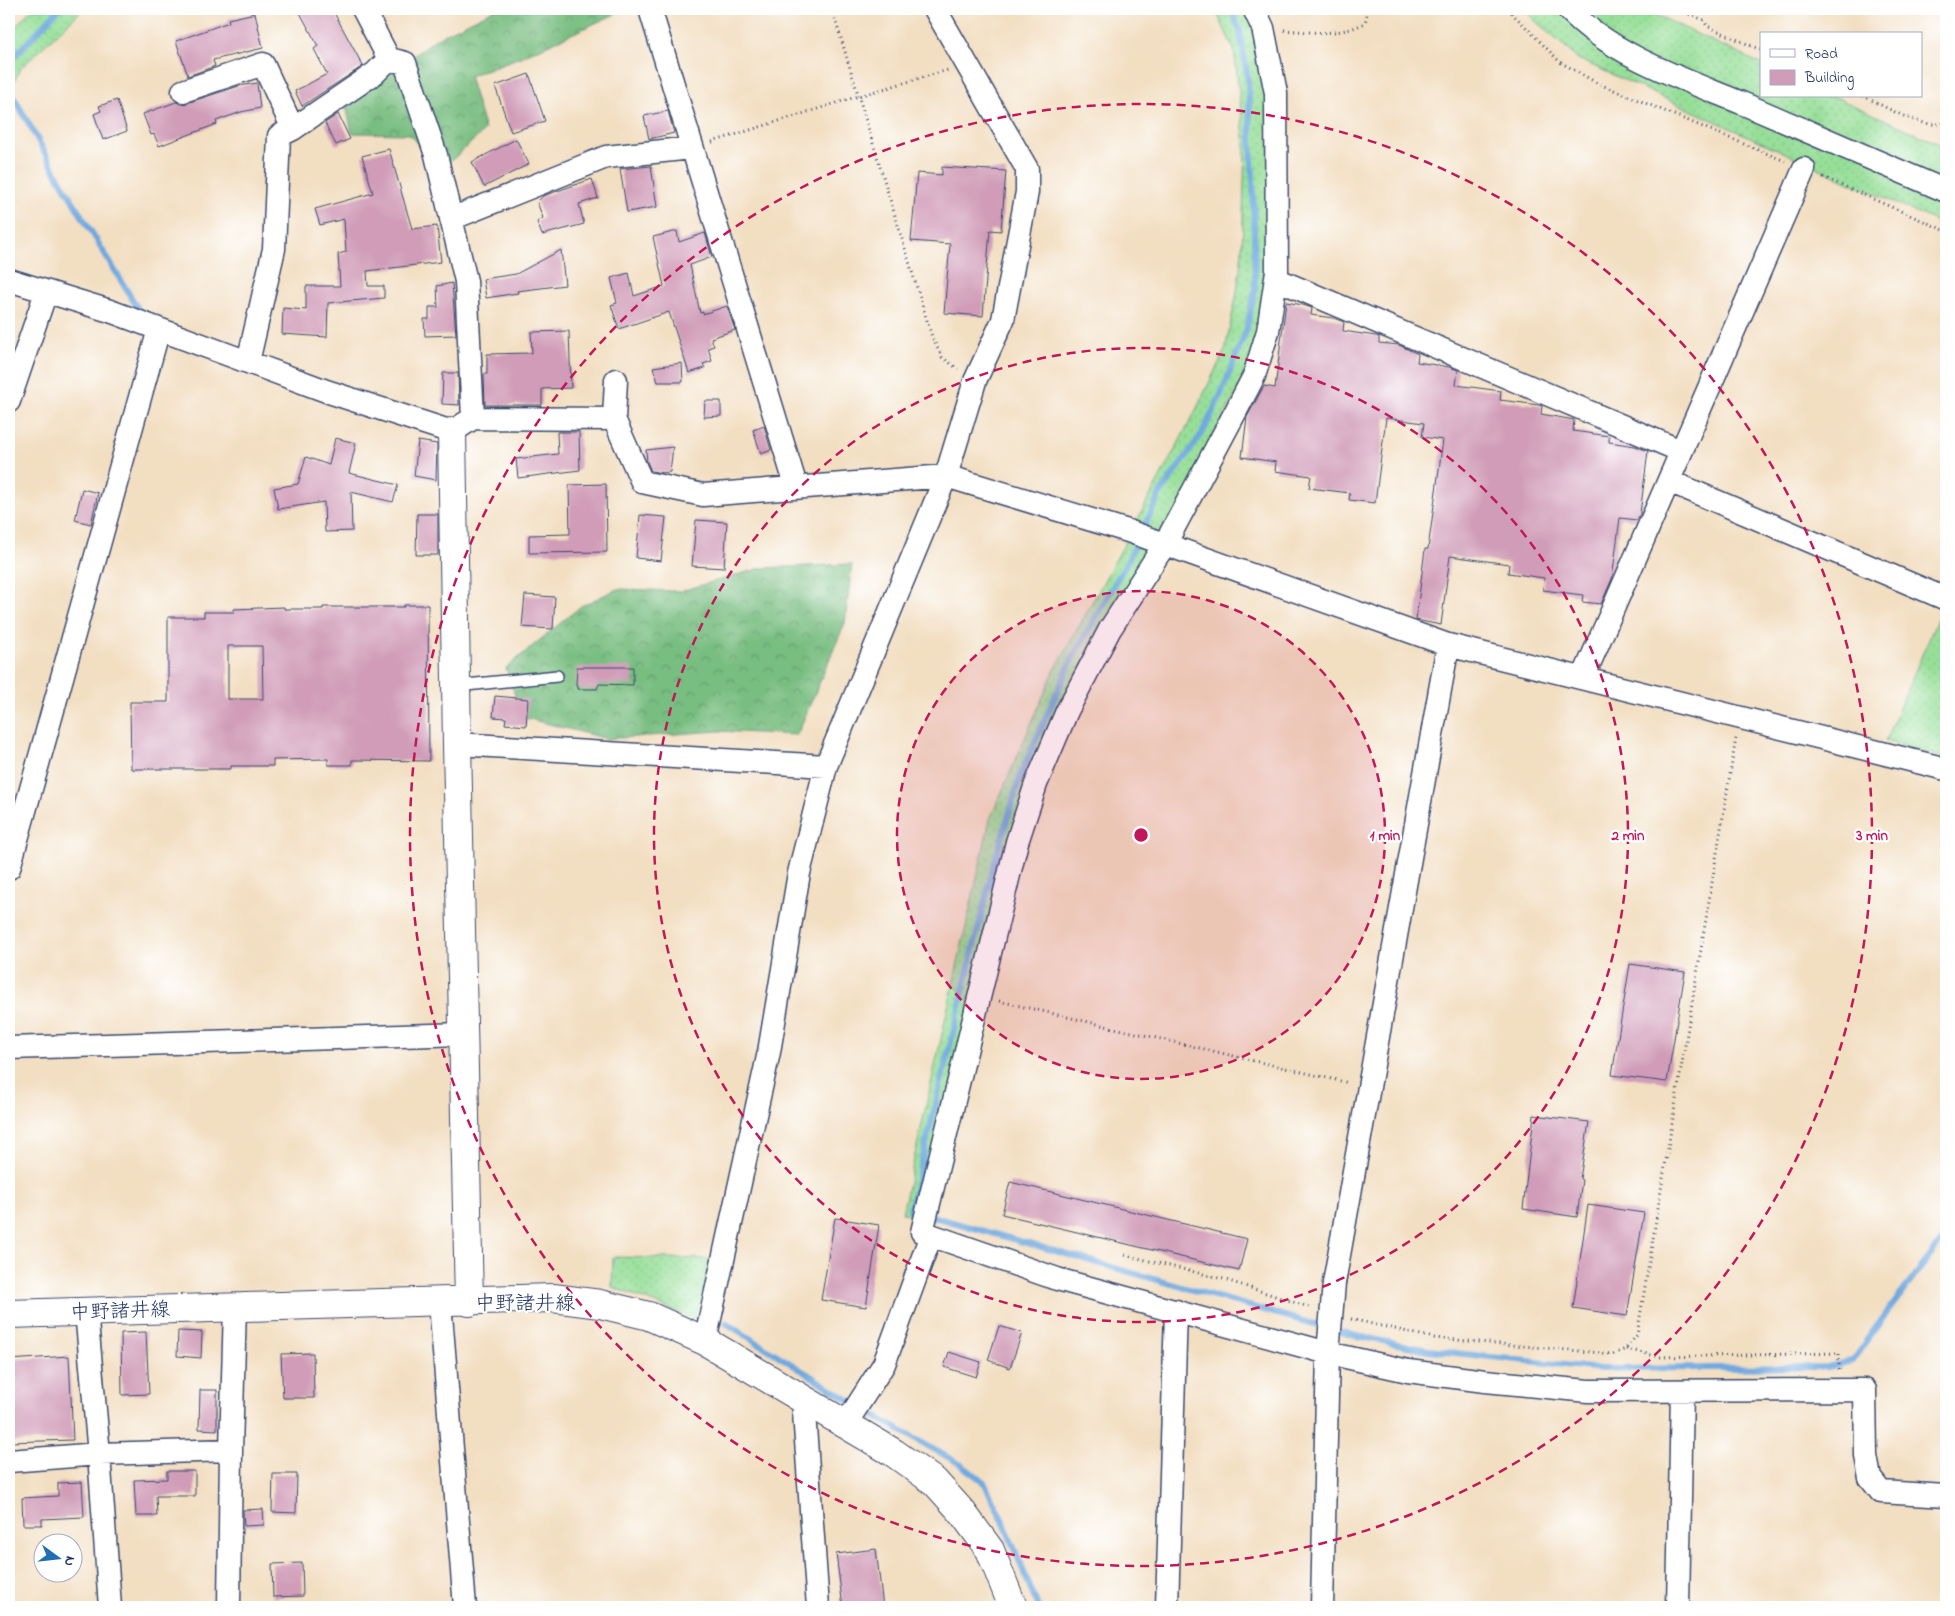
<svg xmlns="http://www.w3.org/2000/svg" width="1955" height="1616" viewBox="0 0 1955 1616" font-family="'Indie Flower','Klee One',sans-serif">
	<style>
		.grass { fill: url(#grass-dots); stroke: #59877c }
		.forest { fill: url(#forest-crowns); stroke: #4a7670 }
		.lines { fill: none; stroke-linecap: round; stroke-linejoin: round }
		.stream { stroke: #6fa9df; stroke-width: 6 }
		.building { fill: #d09cb8; fill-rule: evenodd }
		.lane-casing { stroke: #3b496d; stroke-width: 14 }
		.street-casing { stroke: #3b496d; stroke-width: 25 }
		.secondary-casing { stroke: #3b496d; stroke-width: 30 }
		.path { stroke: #3b496d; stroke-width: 3; stroke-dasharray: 1 4; stroke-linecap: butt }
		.lane { stroke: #fff; stroke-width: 11 }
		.street { stroke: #fff; stroke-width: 22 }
		.secondary { stroke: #fff; stroke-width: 28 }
		.ring { fill: none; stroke: #c2185b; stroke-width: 2.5; stroke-dasharray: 9 6 }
		.labels { text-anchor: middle; stroke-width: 4.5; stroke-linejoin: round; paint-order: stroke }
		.street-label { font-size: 20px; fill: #1b2f5e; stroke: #fff }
		.centre { fill: #c2185b; stroke: #fff; stroke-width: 2.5 }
		.ring-label { font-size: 15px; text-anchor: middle; font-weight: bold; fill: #c2185b; stroke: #fff; stroke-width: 4.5; stroke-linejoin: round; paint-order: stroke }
	</style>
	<defs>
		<pattern id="grass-dots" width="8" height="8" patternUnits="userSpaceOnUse" patternTransform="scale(1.25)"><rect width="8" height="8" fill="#97df99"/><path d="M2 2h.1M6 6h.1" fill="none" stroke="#82c086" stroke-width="1.8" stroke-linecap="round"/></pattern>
		<pattern id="forest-crowns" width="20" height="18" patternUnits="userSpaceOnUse" patternTransform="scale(1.25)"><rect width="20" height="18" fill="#79be81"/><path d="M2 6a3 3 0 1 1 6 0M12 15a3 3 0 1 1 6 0" fill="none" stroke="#629b6d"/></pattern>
	</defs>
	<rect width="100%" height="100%" fill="#fff"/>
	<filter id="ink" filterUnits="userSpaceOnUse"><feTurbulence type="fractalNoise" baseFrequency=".02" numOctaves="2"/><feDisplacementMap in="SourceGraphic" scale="10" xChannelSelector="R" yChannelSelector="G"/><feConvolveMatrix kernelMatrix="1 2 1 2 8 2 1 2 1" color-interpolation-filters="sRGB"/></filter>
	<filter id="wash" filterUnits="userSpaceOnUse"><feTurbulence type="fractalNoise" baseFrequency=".0096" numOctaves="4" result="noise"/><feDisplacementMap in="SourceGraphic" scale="20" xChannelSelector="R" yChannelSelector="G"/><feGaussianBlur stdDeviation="1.12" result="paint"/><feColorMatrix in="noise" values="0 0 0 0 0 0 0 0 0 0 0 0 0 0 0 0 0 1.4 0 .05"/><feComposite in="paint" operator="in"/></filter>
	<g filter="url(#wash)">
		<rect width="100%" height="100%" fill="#f2dec1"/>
		<path class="grass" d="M32 9H83L21 68 9 90V33Z
			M1215 9H1251L1274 83 1268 331 1036 784 926 1217 902 1213 990 819 1054 671 1125 543 1194 414 1225 350 1237 292 1242 251 1245 145 1234 50Z
			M1525 9H1644L1761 64V96H1833L1946 147V226L1578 59 1532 18Z
			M1946 599V758L1885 741Z
			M613 1257 710 1259 699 1320 612 1287Z"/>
		<path class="forest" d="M495 9H621L622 11 523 56 469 76 485 130 440 171 409 134 352 133 346 106 437 38Z
			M852 564 845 623 797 735 717 731 607 739 522 717 506 668 581 606 617 589 681 591 761 568Z"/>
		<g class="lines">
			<path class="stream" d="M1231 9 1240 31 1248 81 1253 180 1255 290 1246 331 1221 394 1203 432 1160 494 1127 562 1072 659 1021 773 992 872 910 1210 1352 1335 1428 1350 1600 1369 1827 1367 1852 1361C1882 1317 1915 1277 1946 1235
				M9 62 59 9
				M9 88 59 178 143 317
				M726 1323 873 1415 960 1464 984 1482 1004 1523 1038 1607"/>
		</g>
		<g id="blocks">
			<path class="building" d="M298 9H332L363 66 302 106 295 91 327 74 314 49 318 46Z
				M255 13 263 48 213 60 215 66 188 76 176 41 229 22 228 19Z
				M529 74 545 121 511 132 495 86Z
				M257 83 260 108 241 112 216 121 217 124 159 146 154 134 151 135 143 114 176 102 181 104 187 103 239 86Z
				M117 100 127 131 103 140 94 114 101 111 99 106Z
				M668 111 674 133 649 139 644 116Z
				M338 114 350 139 336 145 325 123Z
				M516 139 529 164 484 187 472 162Z
				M389 149 412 229 437 226 441 262 367 271 368 286H384V298L328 303 327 337 282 334 283 308 306 310V286H340L338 254 346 252 344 219 320 225 315 209 373 193 362 156Z
				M651 166 657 207 627 212 620 169Z
				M942 167 1006 171 1001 231 990 230 983 316 944 313 950 244 911 241 917 173 942 175Z
				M592 179 598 198 579 204 584 224 542 235 537 222 543 218 537 202 543 196Z
				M677 231 679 242 705 233 712 257 690 265 700 313 703 312V314L727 306 735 330 711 338 714 346 708 348 712 361 703 364 705 368 689 373 669 312 619 329 611 305 617 303 611 278 629 273 634 296 664 286 653 237Z
				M561 250 565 285 517 291 518 293 486 298 483 279 516 274Z
				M452 283 456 335 425 336 424 319H429V307H438L437 286Z
				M1286 302 1303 305 1312 308 1311 315 1333 318 1344 322 1343 331 1376 336 1379 337V343L1399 345 1418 354 1417 362 1449 367 1458 370 1456 385 1501 391 1500 400 1539 405 1542 406 1541 414 1574 420 1573 431 1609 436V442L1635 446 1648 451 1640 514 1637 520 1620 518 1612 579 1601 604 1582 602 1583 595 1543 590 1544 578 1508 573 1509 564 1450 556 1441 625 1416 620 1425 549H1428L1443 440 1422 437 1424 423 1386 418 1375 503 1349 500 1350 493 1309 488 1311 476 1275 471 1276 462 1242 457 1247 417 1264 386 1275 388Z
				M569 331 571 388 542 389V405H485L484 374H487V354L532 353 531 332Z
				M682 363 683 382H658L653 367Z
				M443 373H458L459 405 442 404Z
				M705 401H721V416L704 417Z
				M764 426 771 450 761 454 753 430Z
				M557 432H579L580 470 518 478 516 459 558 454Z
				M335 438 356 443 349 473 398 485 393 502 351 492 352 531 325 532 324 502 278 509 274 488 298 484 306 457 329 465Z
				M418 441 437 444 436 480 414 476Z
				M673 447 670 472 662 473 651 471 647 462 646 450Z
				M606 484 607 552 529 553V535L570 534 569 485Z
				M82 489 98 493 91 524 75 520Z
				M417 514H438V555H416Z
				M640 515 666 517 661 561 636 558Z
				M696 520 727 522 724 568 692 566Z
				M525 595 555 597 553 629 522 627Z
				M404 605H428L429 761 352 760V765H328V759L273 760V766H231V769H131L130 702H168V617H204V612H234V609L284 607V609H323V607H404ZM228 646H262L263 699H228Z
				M577 667H633V685L599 684 597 689H578V685H576Z
				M495 696 528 699 526 726 505 724 506 718 493 717Z
				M1630 964 1685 972 1667 1082 1612 1075Z
				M1534 1115 1589 1122 1580 1179 1582 1180 1577 1217 1523 1209Z
				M1010 1182 1247 1239 1239 1271 1002 1214Z
				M1588 1205 1644 1213 1627 1316 1573 1308Z
				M835 1218 879 1225 866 1307 821 1300Z
				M999 1326 1022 1333 1010 1368 988 1360Z
				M178 1331 202 1332 201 1358 177 1356Z
				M146 1332 149 1394 122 1395 121 1333Z
				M949 1352 981 1362 976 1377 944 1367Z
				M313 1353 314 1398H283L281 1354Z
				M69 1356 73 1440 9 1442V1360Z
				M200 1390H217V1430L199 1429Z
				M167 1471H195V1496H156L157 1516H136L134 1480 167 1479Z
				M273 1474H297L296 1513 272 1512Z
				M82 1482 84 1517 42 1519V1525H23L22 1498 58 1496V1483Z
				M263 1509 264 1525 244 1526 243 1510Z
				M876 1549 883 1607H843L836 1554Z
				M302 1563 303 1596 273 1597 272 1564Z"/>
		</g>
	</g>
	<g filter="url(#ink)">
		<use href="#blocks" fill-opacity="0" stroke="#3b496d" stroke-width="1"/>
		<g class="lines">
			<defs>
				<path id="lane" d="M456 686 557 676"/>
				<path id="street" d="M650 9 796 486
					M1254 9 1263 28 1276 93 1277 271 1268 331 1254 376 1237 409 1165 544 1110 629 1067 711 1036 784 1017 842 922 1232 1057 1279 1328 1353 1408 1371 1485 1381 1588 1391 1865 1390 1866 1456 1870 1478 1881 1492 1946 1496
					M1568 9C1611 55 1686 80 1744 104 1811 133 1879 162 1946 191
					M183 91 263 64 293 129
					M451 219 606 157 692 148
					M1276 279 1681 451
					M9 280 110 311 329 392 452 432 473 418 466 281 436 155 405 63 389 59 363 9
					M248 362 274 249 279 136 293 129 375 73 389 59
					M616 380 614 419 642 482 703 495 946 476 1128 531 1448 645 1946 769
					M9 401 46 292
					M473 418 614 419
					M1669 481 1946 599
					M1583 678 1804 169
					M457 744 826 766
					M9 868 159 329
					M9 1048 464 1034
					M440 1303 465 1607
					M86 1311 99 1454 110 1607
					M705 1341 769 1052 799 873 826 766 946 476 975 381 1003 320 1027 192V169L935 9
					M803 1399 818 1607
					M845 1425 884 1364 931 1235
					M9 1461 99 1454 231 1450
					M229 1607 231 1450 235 1307
					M1167 1607 1176 1311
					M1322 1607 1328 1353 1334 1283 1448 645
					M1678 1607 1682 1391"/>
				<path id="secondary" d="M452 432 457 744 469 1302
					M9 1314 553 1298 600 1304 649 1316 705 1341 894 1453 935 1482 962 1512 990 1550 1013 1607"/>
			</defs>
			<use href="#lane" class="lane-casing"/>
			<use href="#street" class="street-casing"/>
			<use href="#secondary" class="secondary-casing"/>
			<path class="path" d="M832 9 932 337 942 357 958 369
				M1508 9 1560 62 1597 83 1785 161
				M1675 9 1704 20 1707 26 1761 50
				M1284 30C1313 32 1338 37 1365 23L1368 9
				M1863 96C1883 105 1925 132 1946 122
				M712 142 859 96 948 70
				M1823 177 1946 231
				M999 1001 1349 1083
				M1125 1255 1223 1279 1312 1308
				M1351 1319 1434 1338 1613 1354 1626 1349 1637 1335 1736 738
				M1626 1349 1660 1357 1839 1353V1370"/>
			<use href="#lane" class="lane"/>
			<use href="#street" class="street"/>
			<use href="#secondary" class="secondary"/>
		</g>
	</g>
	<circle cx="1141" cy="835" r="244" fill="#c2185b" fill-opacity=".12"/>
	<g class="ring">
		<circle cx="1141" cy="835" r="244"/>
		<circle cx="1141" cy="835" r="487"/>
		<circle cx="1141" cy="835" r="731"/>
	</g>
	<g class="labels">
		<g class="street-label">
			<text x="525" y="1309">中野諸井線</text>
			<text transform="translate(120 1310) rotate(-2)" y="7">中野諸井線</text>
		</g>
	</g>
	<circle cx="1141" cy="835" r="8" class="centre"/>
	<g class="ring-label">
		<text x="1385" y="840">1 min</text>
		<text x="1628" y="840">2 min</text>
		<text x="1872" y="840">3 min</text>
	</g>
	<rect width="1955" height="1616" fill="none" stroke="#fff" stroke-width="30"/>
	<rect x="1760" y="32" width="162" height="65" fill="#ffffff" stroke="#a4acbf"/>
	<rect x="1770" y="49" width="25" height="8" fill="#ffffff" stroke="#a4acbf"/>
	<text x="1805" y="58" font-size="15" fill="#1b2f5e">Road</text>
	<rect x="1770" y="70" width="25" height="15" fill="#d09cb8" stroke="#a4acbf"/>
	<text x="1805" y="82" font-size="15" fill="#1b2f5e">Building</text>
	<g transform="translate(58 1558) rotate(105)"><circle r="24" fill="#ffffff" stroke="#a4acbf"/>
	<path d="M0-4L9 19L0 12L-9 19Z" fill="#1f6fb2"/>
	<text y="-8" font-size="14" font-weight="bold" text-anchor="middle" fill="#1b2f5e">N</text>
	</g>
</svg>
